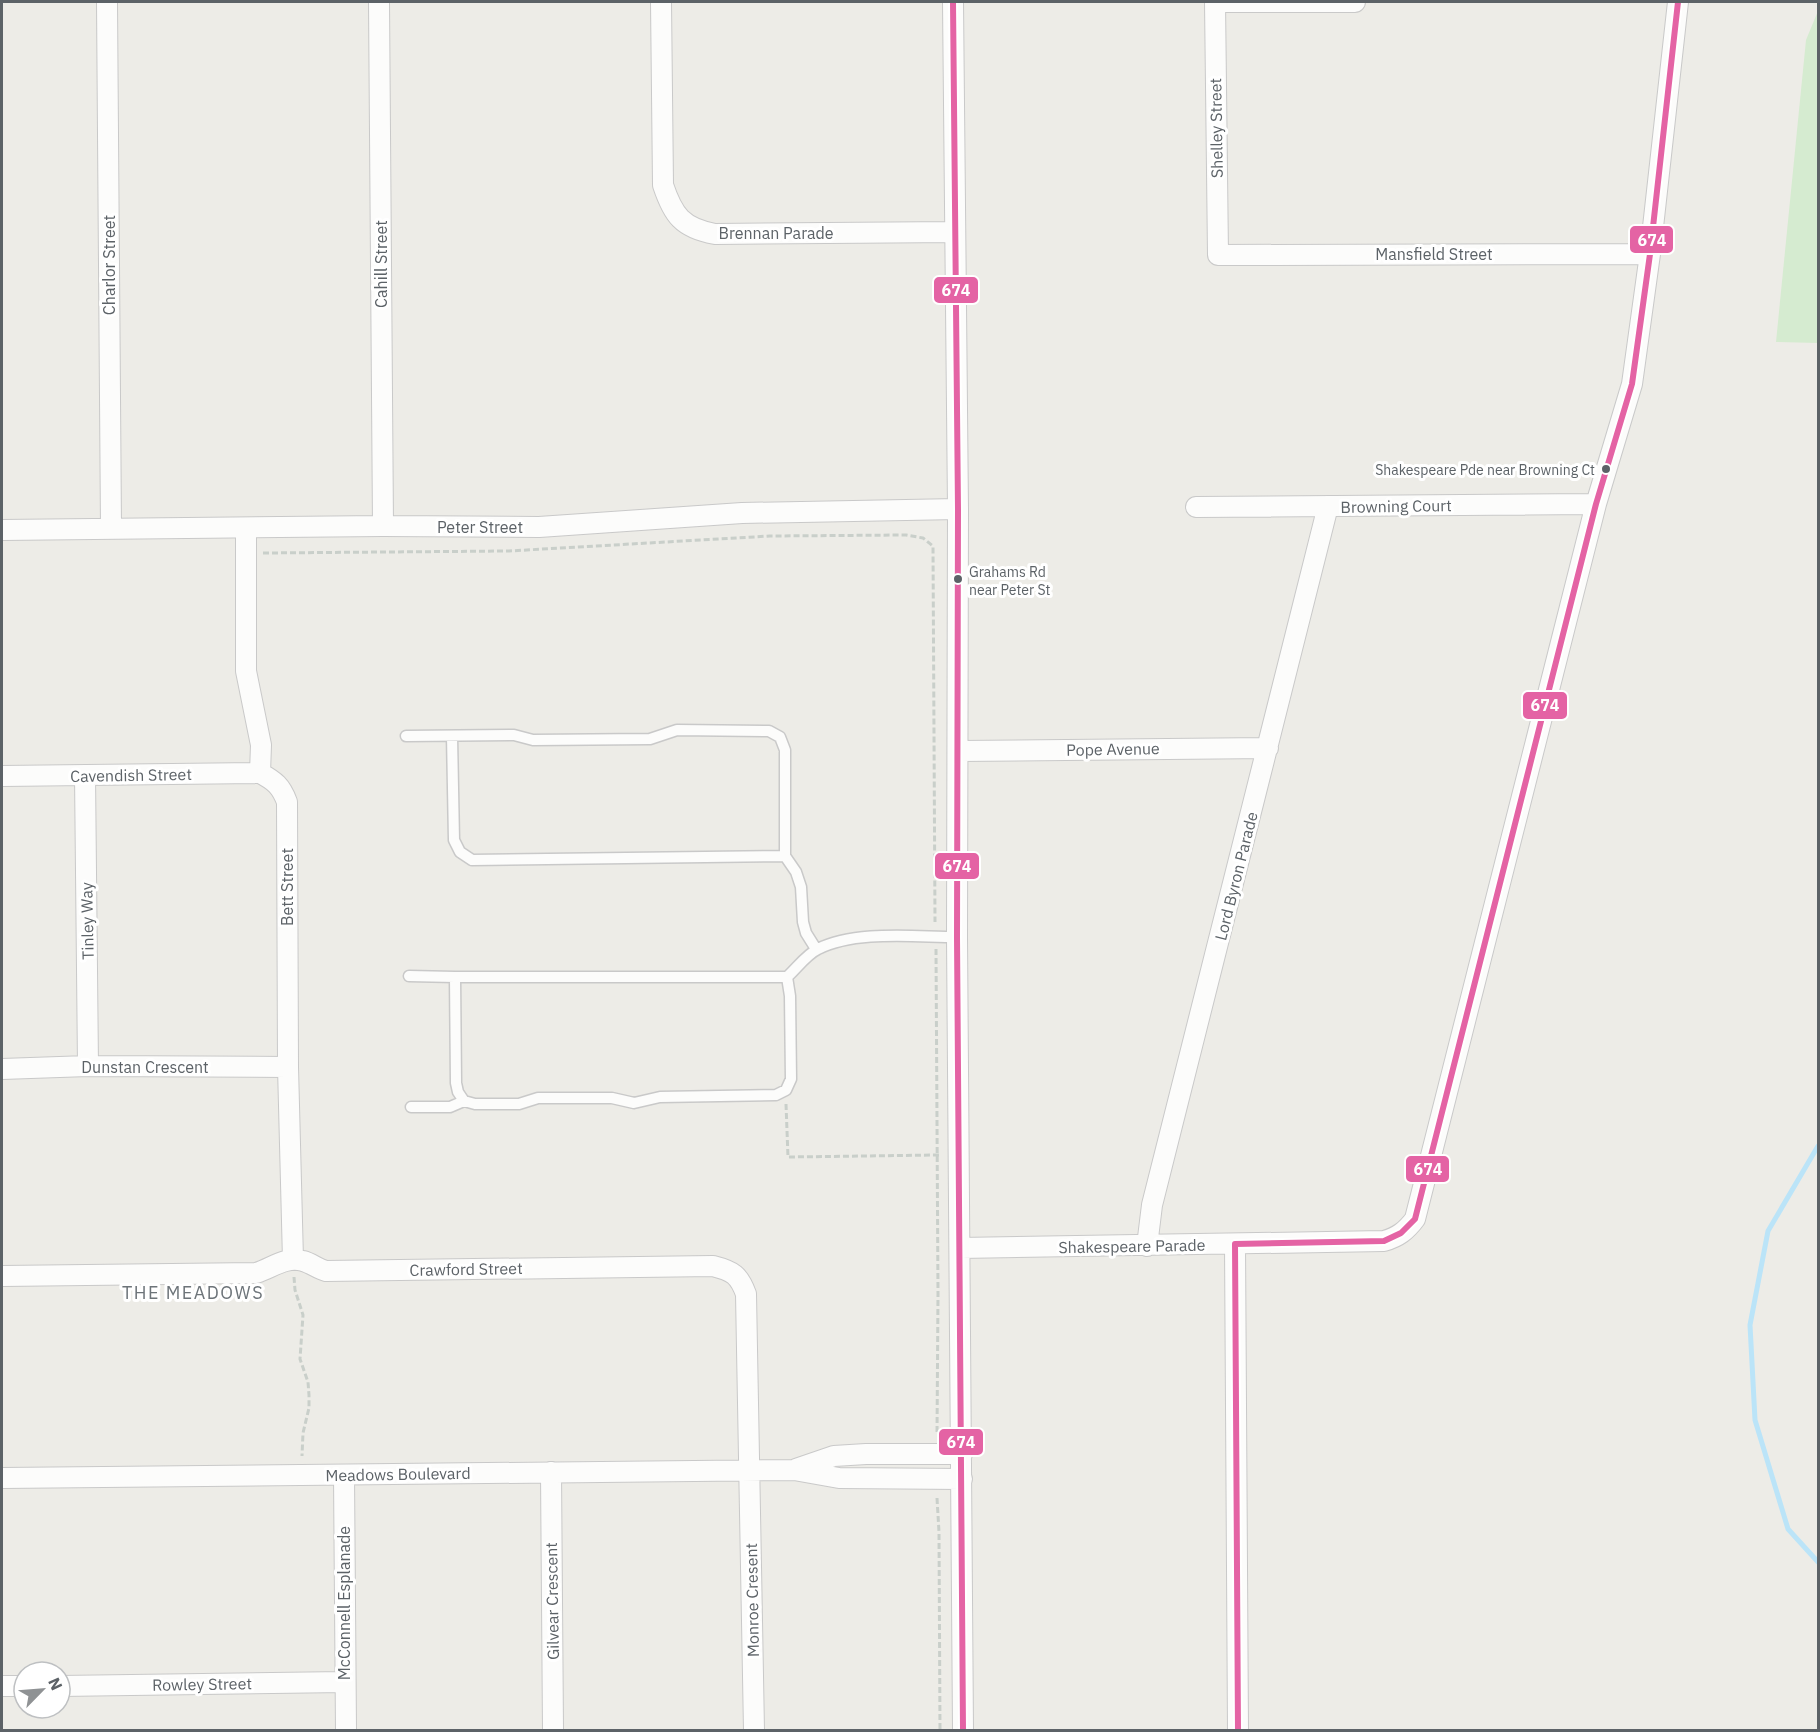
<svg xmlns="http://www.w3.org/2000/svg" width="1820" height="1732" viewBox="0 0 1820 1732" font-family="'IBM Plex Sans',sans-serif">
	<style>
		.green { fill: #d5ebd0 }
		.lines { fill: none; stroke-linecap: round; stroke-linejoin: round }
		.stream { stroke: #bbe4f8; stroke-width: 5 }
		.lane-casing { stroke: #c9c9c9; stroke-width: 13 }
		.street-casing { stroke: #c9c9c9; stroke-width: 22 }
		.path { stroke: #c9cfca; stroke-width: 3; stroke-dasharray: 6 3; stroke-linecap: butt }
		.lane { stroke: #fcfcfb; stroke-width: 10 }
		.street { stroke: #fcfcfb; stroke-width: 20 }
		.bus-1-casing { stroke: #fff; stroke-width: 10 }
		.bus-1 { stroke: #e463a4; stroke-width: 6 }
		.bus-dot { fill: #5c6267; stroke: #fff; stroke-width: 2 }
		.labels { text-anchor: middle; stroke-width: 6; stroke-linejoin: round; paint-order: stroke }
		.bus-label { font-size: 14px; fill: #5c6267; stroke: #fff; text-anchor: end }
		.street-label { font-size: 16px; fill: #5c6267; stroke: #fff }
		.neighbourhood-label { font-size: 18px; letter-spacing: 1.5px; fill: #6d7479; stroke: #fff }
		.line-badge { stroke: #fff; stroke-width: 2 }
		.badge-label { font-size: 16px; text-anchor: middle; font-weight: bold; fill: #fff }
	</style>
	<rect width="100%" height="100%" fill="#edece7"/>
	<path class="green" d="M1818 11V343L1776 342 1806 40Z"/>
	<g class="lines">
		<path class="stream" d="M1818 1146 1768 1231 1750 1325 1755 1420 1788 1529 1818 1562"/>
		<defs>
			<path id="lane" d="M406 736 514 735 533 740 650 739 677 730 769 731 780 737 785 750V856
				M452 736 454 840 460 852 472 860 785 856 796 872 801 887 803 922 806 933 816 949
				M409 976 455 977
				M787 977H455L456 1083 458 1092 464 1101 475 1104H519L538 1098H612L634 1103 660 1097 776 1095 786 1090 791 1079 790 996 787 977C796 969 807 954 818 949 856 930 914 937 957 937
				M411 1107H450L464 1101"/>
			<path id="street" d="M107 2 111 528
				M379 2 383 526
				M661 2 663 185C673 215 682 228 715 234L955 232
				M953 2 958 509 957 937 963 1730
				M1215 2 1218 255 1650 254
				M1215 2H1355
				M1196 507 1596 504
				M246 529V671L261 745 260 773C275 781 281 786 287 802L288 1067 293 1260
				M2 530 383 526 539 527 742 513 958 509
				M959 751 1268 748
				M85 775 88 1066
				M2 776 260 773
				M2 1069 88 1066 288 1067
				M1235 1244 1238 1730
				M1147 1246 1152 1205 1328 506
				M960 1248 1384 1241C1398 1237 1406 1231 1415 1219L1596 504 1632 384 1650 254 1678 2
				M2 1276 256 1273C272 1268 286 1256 303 1261 311 1263 318 1269 326 1271L713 1266C733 1271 739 1275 746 1294L754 1730
				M796 1469 834 1456 866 1454H962
				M551 1472 553 1730
				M344 1475 346 1730
				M2 1478 794 1470 839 1478 962 1479
				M2 1686H24
				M60 1686 344 1682"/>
		</defs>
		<use href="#lane" class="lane-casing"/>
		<use href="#street" class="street-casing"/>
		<path class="path" d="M263 553 509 551 770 536 906 535 923 538 933 546 935 922
			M936 949 938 1294 937 1435
			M786 1104 788 1157 939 1155
			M294 1277 295 1290 303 1315 300 1359 308 1382 309 1395V1408L303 1433 302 1456
			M937 1498 939 1532 940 1730"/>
		<use href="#lane" class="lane"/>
		<use href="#street" class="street"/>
		<defs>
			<path id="bus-1" d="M953 2 958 509 957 937 963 1730
				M1235 1244 1384 1241 1401 1233 1415 1219 1596 504 1632 384 1650 254 1678 2
				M1235 1244 1238 1730"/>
		</defs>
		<use href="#bus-1" class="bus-1-casing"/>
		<use href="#bus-1" class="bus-1"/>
	</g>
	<g class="bus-dot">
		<circle cx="1606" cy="469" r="5"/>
		<circle cx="958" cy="579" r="5"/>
	</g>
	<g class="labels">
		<g class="bus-label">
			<text x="1595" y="475">Shakespeare Pde near Browning Ct</text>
			<text x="969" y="577" text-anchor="start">Grahams Rd<tspan x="969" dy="18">near Peter St</tspan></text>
		</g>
		<g class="street-label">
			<text transform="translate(1216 128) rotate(-91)" y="6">Shelley Street</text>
			<text x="776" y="239">Brennan Parade</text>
			<text x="1434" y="260">Mansfield Street</text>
			<text transform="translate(381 264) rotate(-90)" y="6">Cahill Street</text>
			<text transform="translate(109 265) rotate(-90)" y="6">Charlor Street</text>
			<text transform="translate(1396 506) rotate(-1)" y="6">Browning Court</text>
			<text x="480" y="533">Peter Street</text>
			<text transform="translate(1113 749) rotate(-1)" y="6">Pope Avenue</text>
			<text transform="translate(131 775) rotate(-1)" y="6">Cavendish Street</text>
			<text transform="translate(1236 876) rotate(-76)" y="6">Lord Byron Parade</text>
			<text transform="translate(287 887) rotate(-90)" y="6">Bett Street</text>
			<text transform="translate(87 921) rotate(-91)" y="6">Tinley Way</text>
			<text x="145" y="1073">Dunstan Crescent</text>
			<text transform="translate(1132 1246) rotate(-1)" y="6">Shakespeare Parade</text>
			<text transform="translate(466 1269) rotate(-1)" y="6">Crawford Street</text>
			<text transform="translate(398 1474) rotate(-1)" y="6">Meadows Boulevard</text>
			<text transform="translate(752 1600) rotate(-91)" y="6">Monroe Cresent</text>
			<text transform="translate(552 1601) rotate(-91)" y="6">Gilvear Crescent</text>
			<text transform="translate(344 1603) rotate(-90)" y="6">McConnell Esplanade</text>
			<text transform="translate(202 1684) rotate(-1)" y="6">Rowley Street</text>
		</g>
		<g class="neighbourhood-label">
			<text x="193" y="1299">THE MEADOWS</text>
		</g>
	</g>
	<g class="line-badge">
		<rect x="1629" y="225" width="45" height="29" rx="6" fill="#e463a4"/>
		<rect x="933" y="276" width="46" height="28" rx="6" fill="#e463a4"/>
		<rect x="1522" y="691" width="46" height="29" rx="6" fill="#e463a4"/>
		<rect x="934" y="852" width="46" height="28" rx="6" fill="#e463a4"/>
		<rect x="1405" y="1155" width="45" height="28" rx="6" fill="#e463a4"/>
		<rect x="938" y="1428" width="46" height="28" rx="6" fill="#e463a4"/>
	</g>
	<g class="badge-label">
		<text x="1652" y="246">674</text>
		<text x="956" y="296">674</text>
		<text x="1545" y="711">674</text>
		<text x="957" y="872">674</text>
		<text x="1428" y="1175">674</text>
		<text x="961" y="1448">674</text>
	</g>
	<rect width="1820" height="1732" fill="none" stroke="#5c6267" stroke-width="6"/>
	<g transform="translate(42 1690) rotate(65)"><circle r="28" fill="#ffffff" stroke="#bec0c2" stroke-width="1.5"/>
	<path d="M0-4.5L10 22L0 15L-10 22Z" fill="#8f9294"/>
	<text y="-9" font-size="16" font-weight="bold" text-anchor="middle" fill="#5c6267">N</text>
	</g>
</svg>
